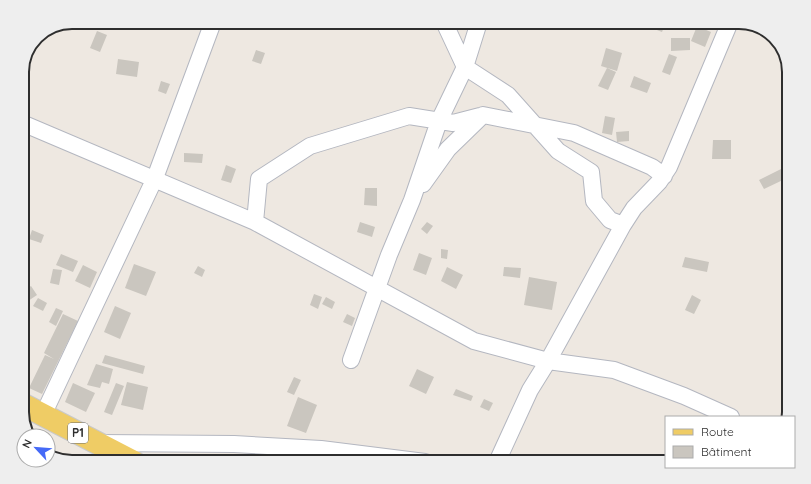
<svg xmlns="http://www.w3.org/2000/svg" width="811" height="484" viewBox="0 0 811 484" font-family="Quicksand,sans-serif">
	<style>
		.building { fill: #cac6bf }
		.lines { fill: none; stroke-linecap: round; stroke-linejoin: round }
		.street-casing { stroke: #b4b7c0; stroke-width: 18 }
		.primary-casing { stroke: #c9c9c9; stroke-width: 24 }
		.street { stroke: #fff; stroke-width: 16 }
		.primary { stroke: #efcc65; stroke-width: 22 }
		.labels { text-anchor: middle; stroke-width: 3; stroke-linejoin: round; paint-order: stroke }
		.shield { fill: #fff; stroke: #6d6d6d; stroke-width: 1 }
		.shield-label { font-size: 12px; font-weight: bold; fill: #2e2e2e }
		.rim { fill: none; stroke: #2e2e2e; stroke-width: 2 }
	</style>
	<rect width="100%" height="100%" fill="#eee8e1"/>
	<path class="building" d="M646 22H666L662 32 644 25Z
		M697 26 711 32 705 47 691 41Z
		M97 31 107 35 100 52 90 48Z
		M671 38H690V50L671 51Z
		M606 48 622 53 617 71 601 66Z
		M256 50 265 53 261 64 252 61Z
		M669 54 677 57 670 75 662 72Z
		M118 59 139 62 137 77 116 74Z
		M607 68 616 72 608 90 598 86Z
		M634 76 651 83 647 93 630 87Z
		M161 81 170 84 166 94 158 91Z
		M605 116 615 118 612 135 602 133Z
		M629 131V141L617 142 616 132Z
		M713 140H731V159H712Z
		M184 153 203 154 202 163 184 162Z
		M226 165 236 169 231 183 221 180Z
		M781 169 785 179 764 189 759 180Z
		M365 188H377V206L364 205Z
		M360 222 375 227 372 237 357 232Z
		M427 222 433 226 427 234 421 229Z
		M32 230 44 235 41 243 29 239Z
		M441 249 448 250 447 259 441 258Z
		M419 253 432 258 426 275 413 270Z
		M61 254 78 261 73 272 56 265Z
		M685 257 709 262 707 272 682 267Z
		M134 264 156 272 146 296 125 288Z
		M83 265 97 272 90 288 75 281Z
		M198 266 205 270 202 277 194 273Z
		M447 267 463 275 456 289 441 281Z
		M504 267 521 268 520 278 503 276Z
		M53 269 62 270 59 285 50 283Z
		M529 277 557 282 552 310 524 305Z
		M31 286 37 295 28 301 22 292Z
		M314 294 322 297 318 309 310 305Z
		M692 295 701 300 694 314 685 310Z
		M326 297 335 302 332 309 322 304Z
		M38 298 47 303 43 311 33 306Z
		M115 306 131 313 120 339 104 332Z
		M56 308 63 311 56 326 49 322Z
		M63 314 78 321 42 394 29 388 45 355 54 359 44 353Z
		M347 314 355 318 352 326 343 322Z
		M105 355 145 366 143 374 102 363Z
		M96 364 113 369 109 384 102 382 100 388 87 385Z
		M417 369 434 377 426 394 409 386Z
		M294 377 301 380 294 395 287 392Z
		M127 382 148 387 143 410 121 405Z
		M73 383 95 393 86 412 65 402Z
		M116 383 124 386 112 415 104 412Z
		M456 389 473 396 471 401 453 395Z
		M298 397 317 405 306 433 287 426Z
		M484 399 493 403 489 411 480 407Z"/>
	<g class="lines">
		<defs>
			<path id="street" d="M444 22 465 67 508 95 558 151 591 172 594 201 610 220 623 225
				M22 123 255 222 474 341 548 361 614 370 684 396 731 417
				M423 184 448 149 483 115 574 133 652 167 664 176
				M255 222 259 179 310 146 409 116 453 123 480 116
				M351 360 389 255 412 200 439 121 465 67 479 22
				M43 415 155 178 213 22
				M99 443 234 444 321 449 425 462
				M497 462 530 390 548 361 623 225 634 208 659 182 669 167 730 22"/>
			<path id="primary" d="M22 404 134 462"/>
		</defs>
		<use href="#street" class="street-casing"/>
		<use href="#primary" class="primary-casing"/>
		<use href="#street" class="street"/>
		<use href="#primary" class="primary"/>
	</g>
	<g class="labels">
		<rect class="shield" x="68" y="423" width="20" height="20" rx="3"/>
		<g class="shield-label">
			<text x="78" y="437">P1</text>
		</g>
	</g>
	<path d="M0 0H811V484H0ZM72 29H739A43 43 0 0 1 782 72V412A43 43 0 0 1 739 455H72A43 43 0 0 1 29 412V72A43 43 0 0 1 72 29Z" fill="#eee" fill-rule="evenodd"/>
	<path class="rim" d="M72 29H739A43 43 0 0 1 782 72V412A43 43 0 0 1 739 455H72A43 43 0 0 1 29 412V72A43 43 0 0 1 72 29Z"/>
	<rect x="665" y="416" width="130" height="52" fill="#ffffff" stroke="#ababab"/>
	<rect x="673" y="429" width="20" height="6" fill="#efcc65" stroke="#ababab"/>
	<text x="701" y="436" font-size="12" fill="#2e2e2e">Route</text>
	<rect x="673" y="446" width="20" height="12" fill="#cac6bf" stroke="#ababab"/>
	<text x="701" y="456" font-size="12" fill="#2e2e2e">Bâtiment</text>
	<g transform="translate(36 448) rotate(296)"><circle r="19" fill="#ffffff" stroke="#ababab"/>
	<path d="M0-3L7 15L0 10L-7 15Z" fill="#456af7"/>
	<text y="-6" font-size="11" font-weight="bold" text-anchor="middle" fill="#2e2e2e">N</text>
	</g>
</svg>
